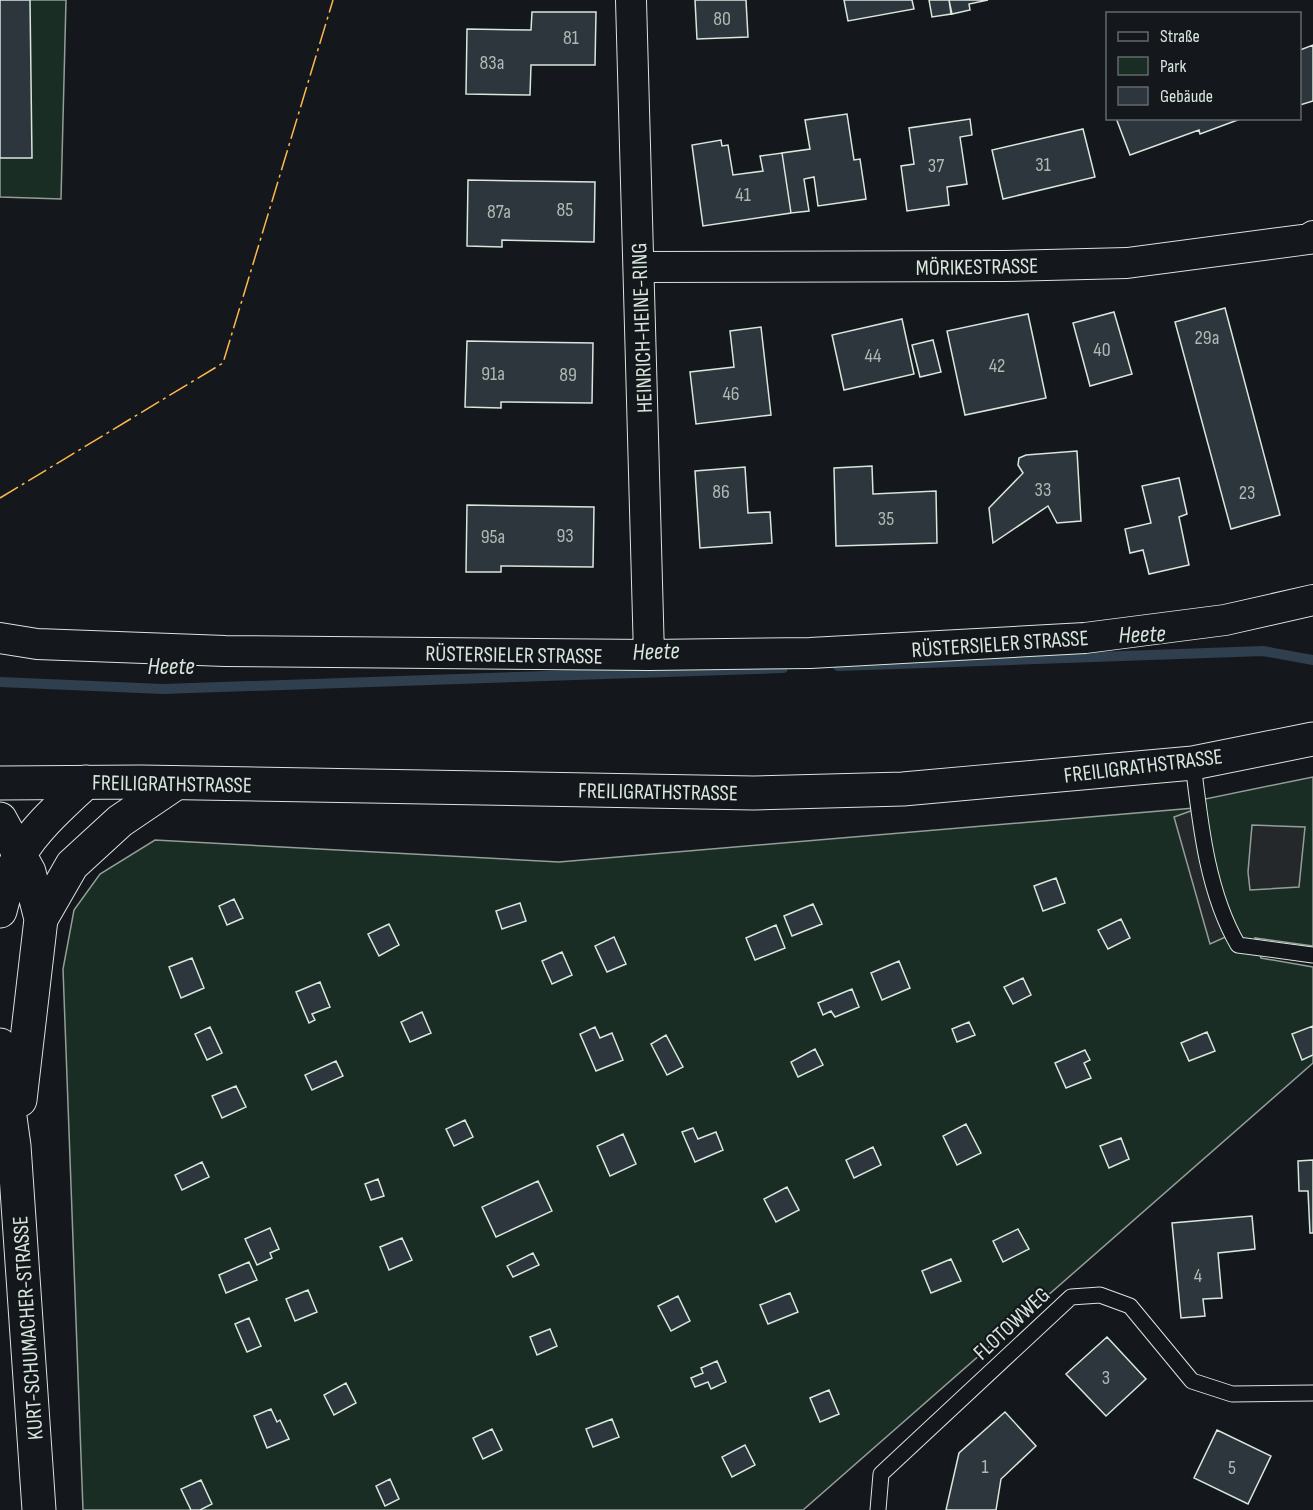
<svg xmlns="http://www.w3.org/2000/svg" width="1313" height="1510" viewBox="0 0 1313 1510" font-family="'Sofia Sans Condensed',sans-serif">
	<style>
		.green { fill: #1a2d24; stroke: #939e99; stroke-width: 1.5 }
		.parking { fill: #24282b; stroke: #939e99; stroke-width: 1.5 }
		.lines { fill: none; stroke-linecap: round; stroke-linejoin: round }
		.stream { stroke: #2f3f4d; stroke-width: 10 }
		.building { fill: #2c363c; stroke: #d8e6dc; stroke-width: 1.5 }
		.service-casing { stroke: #d8e6dc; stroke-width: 17 }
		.minor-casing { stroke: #d8e6dc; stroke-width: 32 }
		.tertiary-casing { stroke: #d8e6dc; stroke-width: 35 }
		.secondary-casing { stroke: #d8e6dc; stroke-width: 35 }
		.service { stroke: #14181c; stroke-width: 15 }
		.minor { stroke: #14181c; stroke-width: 30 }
		.tertiary { stroke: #14181c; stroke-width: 33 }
		.secondary { stroke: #14181c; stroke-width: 33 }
		.power { stroke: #ffb74d; stroke-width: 1.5; stroke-dasharray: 21 4.5 3 4.5; stroke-linecap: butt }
		.labels { text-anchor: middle; stroke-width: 4.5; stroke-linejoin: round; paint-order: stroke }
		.number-label { font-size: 20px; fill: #adbab4 }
		.street-label { font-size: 22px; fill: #d8e6dc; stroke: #14181c }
		.water-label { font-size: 24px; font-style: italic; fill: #d8e6dc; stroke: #14181c }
	</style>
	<rect width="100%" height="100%" fill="#14181c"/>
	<path class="green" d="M0 0H66L61 199 0 197Z
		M1313 777V946L1255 938 1261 958 1313 967V1063L803 1510H83L63 969 74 910 100 874 155 840 559 862 1206 807 1205 799Z"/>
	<path class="parking" d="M1199 808 1232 934 1210 944 1174 817Z
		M1252 825 1305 827 1299 887 1250 890 1248 872Z"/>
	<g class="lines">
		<path class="stream" d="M838 666 1263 651 1313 660
			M0 682 163 689 783 668"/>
	</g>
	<path class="building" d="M0 0H30L32 158H0Z
		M695 0H746L748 37 697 39Z
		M844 0H912L914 9 848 21Z
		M929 0H949L951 14 932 17Z
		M949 0H988L969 4 970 10 952 14Z
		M532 12H596L595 65H531L530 95 466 94 467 29 531 30Z
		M1313 45V101L1300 105V50Z
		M847 114 854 160 860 159 866 199 818 206 814 177 804 179 809 211 791 213 782 153 810 149 805 120Z
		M1116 118H1243L1200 134 1199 130 1130 155Z
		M970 119 972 135 960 137 967 184 947 187 949 205 907 211 901 166 914 164 909 128Z
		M1083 129 1095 177 1003 199 992 150Z
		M721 140 722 146 728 145 733 175 763 171 760 156 782 153 791 213 703 226 692 145Z
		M468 180 595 182 594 242 502 240V247L467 246Z
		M1225 308 1280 515 1231 529 1175 322Z
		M1114 312 1132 374 1090 386 1073 323Z
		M1028 314 1046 398 965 415 947 331Z
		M902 319 914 374 844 390 832 335Z
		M761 327 771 415 696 424 690 372 734 367 730 331Z
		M933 340 941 372 920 377 912 345Z
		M467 341 593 343 592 403 501 402V408L465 407Z
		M1077 451 1081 521 1057 523 1048 506 993 543 989 508 1023 473 1018 465 1019 458 1026 455Z
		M872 466 873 494 936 491 937 543 836 546 834 468Z
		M745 467 748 513 770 512 772 543 700 548 695 471Z
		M1179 478 1187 514 1179 517 1189 565 1149 574 1143 550 1130 553 1125 529 1151 523 1142 486Z
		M467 505 594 507 593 567 501 566V572H466Z
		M1056 878 1065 903 1043 911 1034 886Z
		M234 899 243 918 227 925 219 906Z
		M520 903 526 921 502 929 496 911Z
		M813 904 822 924 792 936 784 916Z
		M1121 919 1130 938 1108 949 1098 930Z
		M389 924 399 945 379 956 368 934Z
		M776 925 785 948 755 960 746 938Z
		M614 937 626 964 607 972 595 946Z
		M562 952 572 975 552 984 542 961Z
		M192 958 204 988 181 998 169 967Z
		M899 961 910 988 882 1000 871 973Z
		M1023 978 1031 995 1013 1004 1004 987Z
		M320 982 330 1007 312 1014 315 1020 309 1023 296 992Z
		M852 989 859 1007 835 1017 831 1011 823 1015 818 1003Z
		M422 1012 431 1033 410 1042 401 1022Z
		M969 1022 975 1035 957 1042 952 1029Z
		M1313 1026V1055L1302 1060 1292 1034Z
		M210 1027 222 1053 207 1060 195 1034Z
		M595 1027 600 1038 612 1033 623 1060 596 1071 580 1034Z
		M1207 1032 1215 1051 1189 1061 1181 1043Z
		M666 1035 683 1067 667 1075 651 1044Z
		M815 1049 823 1065 798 1077 791 1062Z
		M1085 1050 1090 1060 1084 1063 1091 1078 1066 1088 1055 1063Z
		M336 1061 343 1076 312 1090 305 1075Z
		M236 1086 246 1107 222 1118 212 1096Z
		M465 1120 473 1137 454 1146 446 1129Z
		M966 1124 981 1153 957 1165 943 1136Z
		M693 1128 698 1139 716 1132 723 1150 695 1162 682 1132Z
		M623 1134 636 1164 610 1176 597 1146Z
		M1121 1138 1129 1159 1109 1168 1100 1146Z
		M873 1147 881 1165 854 1178 846 1160Z
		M1313 1160V1233H1310L1308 1191H1299L1298 1161Z
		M202 1162 209 1177 182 1190 175 1175Z
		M378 1179 384 1196 371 1200 365 1184Z
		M538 1181 552 1211 496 1237 482 1207Z
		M787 1187 799 1210 776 1222 764 1199Z
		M1252 1216 1255 1249 1218 1253 1222 1298 1203 1299 1205 1316 1181 1318 1172 1223Z
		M270 1228 279 1249 270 1253 272 1258 257 1265 245 1239Z
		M1018 1229 1029 1249 1003 1262 993 1241Z
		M402 1238 412 1260 389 1270 380 1247Z
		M533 1253 539 1265 513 1277 507 1266Z
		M951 1259 961 1281 931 1293 922 1271Z
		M249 1262 257 1280 226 1293 219 1275Z
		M308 1290 317 1312 295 1321 286 1299Z
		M790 1293 798 1312 768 1324 760 1305Z
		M678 1296 690 1321 671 1331 658 1306Z
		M249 1318 261 1346 247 1352 235 1324Z
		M550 1329 557 1346 537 1355 530 1337Z
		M1107 1337 1146 1379 1106 1416 1066 1374Z
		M717 1361 726 1382 711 1389 708 1382 695 1387 691 1378 703 1373 701 1368Z
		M346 1383 356 1403 334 1415 324 1395Z
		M829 1390 839 1414 820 1422 810 1398Z
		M271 1409 277 1422 280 1420 289 1439 267 1448 254 1416Z
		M1005 1412 1036 1446 1001 1479 996 1510H946L959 1453Z
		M612 1419 619 1437 593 1447 586 1429Z
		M492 1429 502 1450 483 1459 473 1438Z
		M1217 1430 1271 1456 1248 1504 1194 1478Z
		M745 1445 755 1465 732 1477 722 1457Z
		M390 1479 399 1499 385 1506 376 1486Z
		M201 1480 212 1504 200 1510H191L181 1489Z"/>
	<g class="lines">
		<defs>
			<path id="service" d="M1193 763C1200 822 1207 892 1238 945L1313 955
				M878 1510 881 1474 1071 1297 1100 1295 1130 1306 1192 1381 1232 1394 1313 1393"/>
			<path id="minor" d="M631 0 649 655
				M639 267 1004 266 1127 263 1309 239 1313 236
				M0 638 37 644 225 651 649 655 810 653 1085 638 1225 620 1313 600"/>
			<path id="tertiary" d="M0 819 29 872 41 919 20 1100
				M0 911C5 891 11 871 20 854 37 826 63 804 86 782
				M41 919 72 865 120 821 176 783
				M0 1045 14 1146 39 1510"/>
			<path id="secondary" d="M0 783 141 782 754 793 903 789 1193 763 1313 739"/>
		</defs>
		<use href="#service" class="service-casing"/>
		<use href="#minor" class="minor-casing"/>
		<use href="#tertiary" class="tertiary-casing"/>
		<use href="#secondary" class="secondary-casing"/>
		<use href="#service" class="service"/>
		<use href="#minor" class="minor"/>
		<use href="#tertiary" class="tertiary"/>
		<use href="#secondary" class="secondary"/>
		<path class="power" d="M0 498 223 363 333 0"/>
	</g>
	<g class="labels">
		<g class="number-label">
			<text x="722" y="25">80</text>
			<text x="571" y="44">81</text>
			<text x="492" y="69">83a</text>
			<text x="1043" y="171">31</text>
			<text x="936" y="172">37</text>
			<text x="743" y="201">41</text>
			<text x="565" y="216">85</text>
			<text x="499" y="218">87a</text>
			<text x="1207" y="344">29a</text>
			<text x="1102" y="356">40</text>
			<text x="873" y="362">44</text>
			<text x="997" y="372">42</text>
			<text x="493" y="380">91a</text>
			<text x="568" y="381">89</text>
			<text x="731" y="400">46</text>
			<text x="1043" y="496">33</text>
			<text x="721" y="498">86</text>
			<text x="1247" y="499">23</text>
			<text x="886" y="525">35</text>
			<text x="565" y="542">93</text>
			<text x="493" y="543">95a</text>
			<text x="1198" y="1282">4</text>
			<text x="1106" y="1384">3</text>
			<text x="985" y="1473">1</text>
			<text x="1232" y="1474">5</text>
		</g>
		<g class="street-label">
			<text transform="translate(977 266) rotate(-1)" y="8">MÖRIKESTRASSE</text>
			<text transform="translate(641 328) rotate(-92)" y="8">HEINRICH-HEINE-RING</text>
			<text transform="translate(1000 643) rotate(-4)" y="8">RÜSTERSIELER STRASSE</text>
			<text transform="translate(514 654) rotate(1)" y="8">RÜSTERSIELER STRASSE</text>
			<text transform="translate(1143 765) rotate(-7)" y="8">FREILIGRATHSTRASSE</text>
			<text transform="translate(172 783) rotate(1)" y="8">FREILIGRATHSTRASSE</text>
			<text transform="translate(658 791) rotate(1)" y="8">FREILIGRATHSTRASSE</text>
			<text transform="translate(1011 1323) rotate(-43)" y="8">FLOTOWWEG</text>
			<text transform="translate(27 1328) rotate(-94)" y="8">KURT-SCHUMACHER-STRASSE</text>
		</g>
		<g class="water-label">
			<text transform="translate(1142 634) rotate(-2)" y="8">Heete</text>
			<text transform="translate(656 651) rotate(-2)" y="8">Heete</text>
			<text x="171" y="674">Heete</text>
		</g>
	</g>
	<rect x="1106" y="12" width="195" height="108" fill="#14181c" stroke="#626a69" stroke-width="1.5"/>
	<rect x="1118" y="32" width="30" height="9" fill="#14181c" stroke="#626a69" stroke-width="1.5"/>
	<text x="1160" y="42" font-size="18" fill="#d8e6dc">Straße</text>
	<rect x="1118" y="57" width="30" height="18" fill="#1a2d24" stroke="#626a69" stroke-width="1.5"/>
	<text x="1160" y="72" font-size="18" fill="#d8e6dc">Park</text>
	<rect x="1118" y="87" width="30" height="18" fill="#2c363c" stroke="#626a69" stroke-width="1.5"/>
	<text x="1160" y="102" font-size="18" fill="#d8e6dc">Gebäude</text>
</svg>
